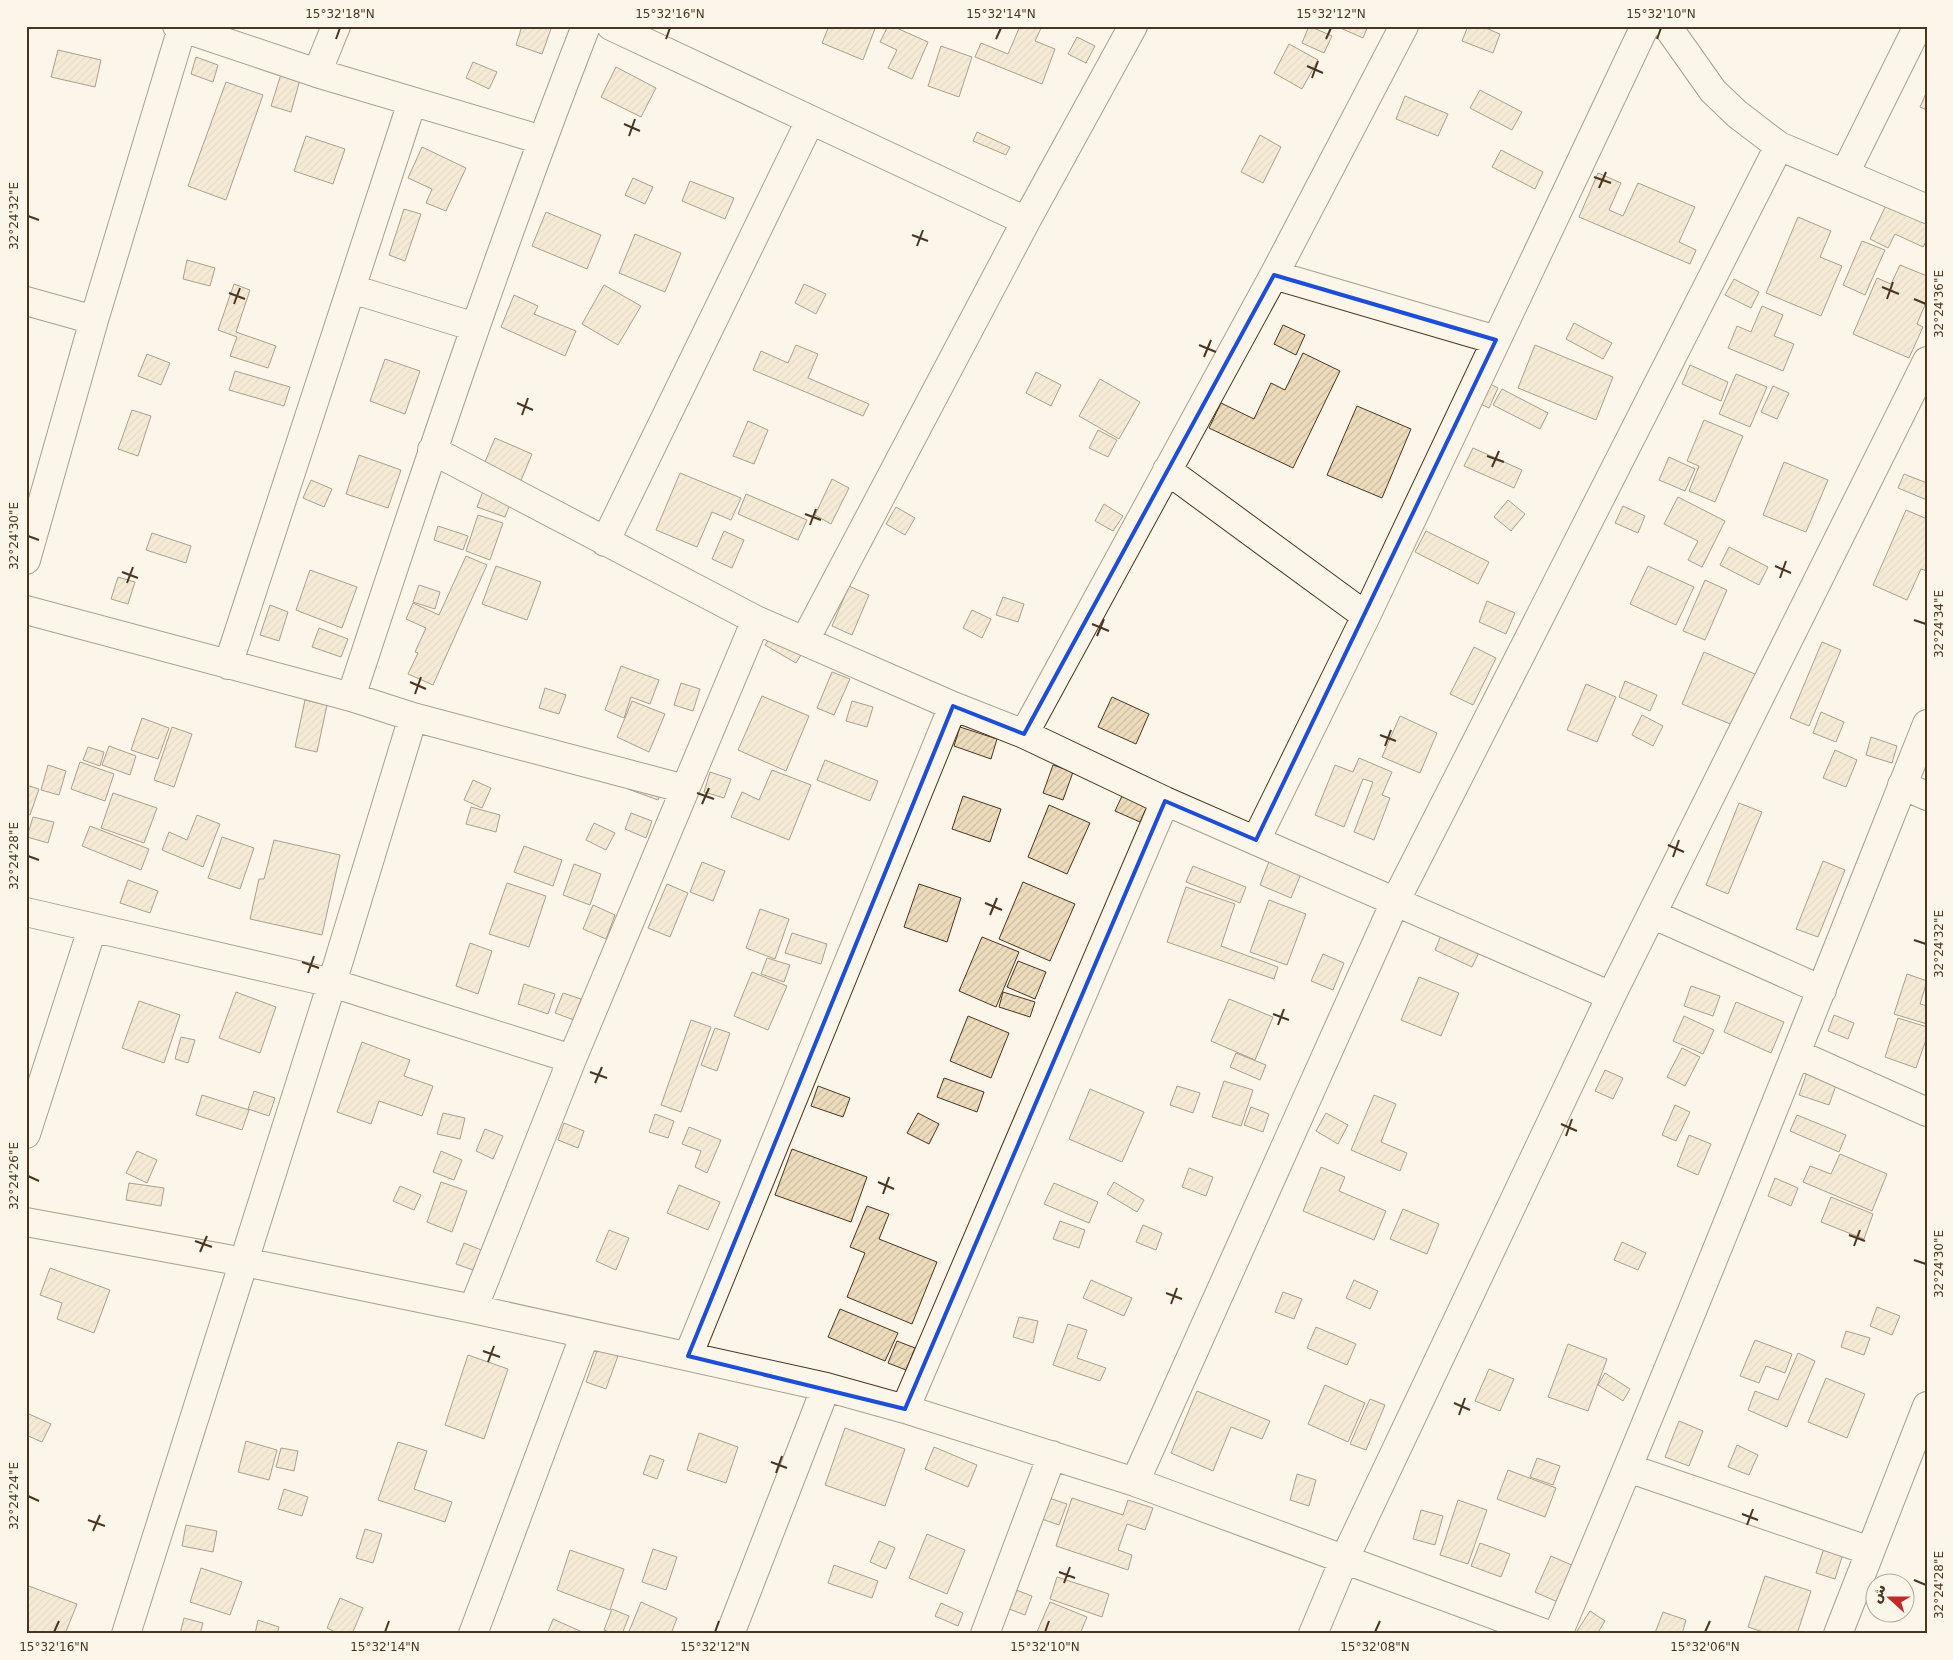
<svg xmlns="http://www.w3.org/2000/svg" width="1953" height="1660" viewBox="0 0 1953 1660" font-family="'DejaVu Sans',Vazirmatn,sans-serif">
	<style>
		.building { fill: url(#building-hatch); stroke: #4a3520 }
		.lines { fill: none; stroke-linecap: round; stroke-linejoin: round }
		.minor-casing { stroke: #4a3520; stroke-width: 30 }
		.minor { stroke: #fbf6e9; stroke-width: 28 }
		.marked { fill: none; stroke: #1d4ed8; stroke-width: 4; stroke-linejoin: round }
		.ticks { fill: none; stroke: #4a3520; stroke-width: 2 }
		.neatline { fill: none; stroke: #4a3520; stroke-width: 2 }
		.ticks-label { font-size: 12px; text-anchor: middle; fill: #4a3520 }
	</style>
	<defs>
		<pattern id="building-hatch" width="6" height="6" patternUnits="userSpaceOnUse" patternTransform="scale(1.25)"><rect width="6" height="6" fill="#ecdcbc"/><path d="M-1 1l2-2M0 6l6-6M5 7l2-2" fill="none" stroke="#ccbda1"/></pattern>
	</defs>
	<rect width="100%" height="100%" fill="#fbf6e9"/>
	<path class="building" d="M522 26H552L542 54 516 45Z
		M829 26H876L863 60 822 43Z
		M888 26H892L928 42 912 79 888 68 897 50 880 42Z
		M1020 26H1042L1035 41 1055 49 1042 84 975 57 981 43 1008 54Z
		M1309 26 1332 36 1324 53 1302 43Z
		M1336 26H1368L1363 38Z
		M1468 26H1481L1500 34 1493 53 1462 41Z
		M1077 37 1095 46 1086 63 1068 54Z
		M1289 44 1318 60 1302 89 1274 73Z
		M941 46 972 57 959 97 928 86Z
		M58 50 101 60 95 87 51 77Z
		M196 57 218 65 213 82 191 74Z
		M473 62 497 72 489 89 466 78Z
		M616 67 656 88 641 117 601 97Z
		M282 71 301 76 291 112 271 106Z
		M226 82 263 95 226 200 188 186Z
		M1480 90 1522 112 1512 130 1470 108Z
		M1927 91V110L1920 107Z
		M1405 96 1448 114 1438 136 1396 119Z
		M977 132 1010 147 1006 155 973 141Z
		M1260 135 1281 147 1263 183 1241 172Z
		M306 136 345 149 333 184 294 171Z
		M422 147 466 168 446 211 426 203 432 189 408 178Z
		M1501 150 1543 172 1535 189 1492 167Z
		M1598 173 1621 183 1609 210 1623 216 1638 183 1695 207 1679 242 1696 250 1690 264 1579 217Z
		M633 178 653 187 645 204 625 195Z
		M690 181 734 198 725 219 682 201Z
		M1887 203 1927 221V240L1923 247 1895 234 1888 248 1870 239Z
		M404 209 421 214 405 261 389 255Z
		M546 212 601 235 587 269 532 246Z
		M1798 217 1831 231 1820 257 1842 266 1821 316 1766 293Z
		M635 234 681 253 665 292 619 273Z
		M1862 241 1885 250 1865 295 1843 285Z
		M187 260 215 268 210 286 183 279Z
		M1900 265 1927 276V300L1917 324 1923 327 1909 358 1853 334 1877 278 1891 284Z
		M1734 279 1759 292 1751 308 1725 295Z
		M234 284 250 290 236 332 276 346 268 368 230 356 237 337 218 330Z
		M804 284 826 294 816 314 795 303Z
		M604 285 641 306 618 345 582 324Z
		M514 295 538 306 534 314 576 331 565 356 501 327Z
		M1762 306 1783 315 1774 336 1794 344 1783 371 1728 348 1737 326 1751 332Z
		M1574 323 1612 343 1603 359 1566 339Z
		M1283 325 1305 335 1296 355 1274 344Z
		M796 345 818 354 808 378 869 404 863 416 753 370 761 351 788 363Z
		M1535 345 1613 377 1596 420 1518 388Z
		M1303 353 1340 371 1293 468 1209 428 1221 403 1254 419 1271 383 1285 390Z
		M147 354 170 363 161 385 138 376Z
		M385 359 420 371 405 414 370 401Z
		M1690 365 1728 382 1721 401 1682 384Z
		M235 371 290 387 284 406 229 390Z
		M1036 372 1061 385 1051 406 1026 393Z
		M1736 374 1767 387 1750 427 1719 414Z
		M1100 379 1140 402 1119 439 1079 416Z
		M1480 379 1498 388 1489 408 1470 399Z
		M1773 386 1789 393 1777 419 1761 412Z
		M1502 389 1548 413 1540 429 1493 405Z
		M1357 406 1411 429 1382 498 1327 475Z
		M132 410 151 416 138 456 118 449Z
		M1704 420 1743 436 1715 502 1689 491 1699 466 1687 461Z
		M748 421 768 430 754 464 733 456Z
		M1098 430 1117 440 1108 457 1089 448Z
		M495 438 532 454 517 490 480 474Z
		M1473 448 1522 470 1514 488 1464 466Z
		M359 455 401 470 388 508 346 494Z
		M1669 457 1695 469 1685 491 1659 480Z
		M1784 462 1828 480 1806 532 1763 515Z
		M680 473 741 498 731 520 712 512 697 547 656 530Z
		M1904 474 1927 483V500L1898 488Z
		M832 479 849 488 831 524 815 515Z
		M311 480 332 489 324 507 303 498Z
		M487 481 515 492 505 517 477 507Z
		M746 494 807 520 798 540 738 514Z
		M1678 497 1725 521 1702 567 1688 560 1698 541 1664 524Z
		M1508 500 1525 514 1511 531 1494 517Z
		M1104 504 1123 516 1113 531 1095 521Z
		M1623 506 1645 516 1638 533 1615 523Z
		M896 507 915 518 905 535 886 524Z
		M1906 510 1927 519V571L1921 569 1907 600 1873 585Z
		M478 515 503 523 490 560 466 551Z
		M438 526 468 536 463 550 434 540Z
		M724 531 744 540 732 568 712 559Z
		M1426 531 1489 562 1478 584 1415 552Z
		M152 533 191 546 186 563 146 550Z
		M1729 547 1768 567 1759 585 1720 565Z
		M466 556 487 565 433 685 408 674 418 653 415 652 426 628 406 619 413 603 439 615Z
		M496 566 541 582 527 620 482 604Z
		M1648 566 1694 587 1676 625 1630 604Z
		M310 570 357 587 342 628 296 610Z
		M118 577 135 582 128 604 111 599Z
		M1705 580 1727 590 1705 640 1683 631Z
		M419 585 440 592 435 609 413 602Z
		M849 586 869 595 852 635 832 626Z
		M1003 597 1024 604 1018 622 996 615Z
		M1487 601 1515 613 1506 634 1479 622Z
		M270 605 288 612 279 641 260 635Z
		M972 610 991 619 982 638 963 628Z
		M319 628 348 639 341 657 312 647Z
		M774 632 804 650 796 663 765 645Z
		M1822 642 1841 650 1809 726 1790 718Z
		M1474 647 1496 658 1473 705 1450 694Z
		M1704 652 1764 678 1740 728 1682 704Z
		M621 666 659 680 650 704 631 697 624 718 605 710Z
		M832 672 850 679 834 715 817 708Z
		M1625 681 1657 695 1650 711 1619 697Z
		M681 683 700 689 693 711 674 705Z
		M1586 684 1616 697 1597 742 1567 730Z
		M545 688 566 695 559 714 539 708Z
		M762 696 809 716 786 771 738 750Z
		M1112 697 1149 714 1136 744 1098 727Z
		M305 700 327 705 317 752 295 747Z
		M632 701 665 714 649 752 617 737Z
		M852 701 873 707 867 727 846 721Z
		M1821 712 1844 722 1836 742 1813 733Z
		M1642 715 1663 726 1653 746 1632 735Z
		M1400 716 1437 733 1420 773 1382 757Z
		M142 718 169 728 158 759 131 750Z
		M172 727 192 734 174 787 154 780Z
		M960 727 997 739 991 759 954 746Z
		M1871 737 1897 746 1892 763 1866 755Z
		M109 746 136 756 130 775 102 765Z
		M88 747 104 752 100 766 83 760Z
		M1835 750 1857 760 1846 787 1823 778Z
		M1359 758 1392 772 1382 795 1390 798 1374 840 1354 832 1373 782 1363 779 1344 827 1315 815 1335 765 1353 772Z
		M825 760 878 781 870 801 817 780Z
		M80 762 114 774 105 801 71 789Z
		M48 765 66 771 59 795 41 790Z
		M1053 765 1073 772 1063 800 1043 793Z
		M772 770 811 785 789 840 731 817 742 792 759 800Z
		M710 772 731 779 724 798 704 792Z
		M633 776 664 787 658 800 628 789Z
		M473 780 491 788 482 808 464 800Z
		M1129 781 1154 792 1140 822 1115 811Z
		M26 785 39 789 30 815 26 814Z
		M113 793 157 808 144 843 101 828Z
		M963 796 1001 809 990 842 952 829Z
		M1739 803 1762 812 1728 894 1706 885Z
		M1049 805 1090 823 1067 874 1028 857Z
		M471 807 500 815 496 832 466 824Z
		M631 813 652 821 646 838 625 829Z
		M197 815 220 824 203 867 162 850 169 832 187 840Z
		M33 817 54 822 48 843 27 837Z
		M594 823 615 833 606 850 586 840Z
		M90 826 149 849 141 870 82 846Z
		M222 837 254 848 240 889 208 878Z
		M274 840 340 855 322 935 250 919 259 879H264Z
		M524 846 562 860 553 886 514 872Z
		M1273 851 1305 864 1291 898 1260 885Z
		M1823 861 1845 870 1818 937 1796 929Z
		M702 862 725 871 713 901 690 892Z
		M574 864 601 874 590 905 563 895Z
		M1193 866 1246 887 1240 903 1186 882Z
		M128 880 158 891 150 913 120 903Z
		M1023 882 1075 904 1050 961 999 939Z
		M507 883 546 896 529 947 489 934Z
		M667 884 688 893 670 937 648 928Z
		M919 884 961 898 947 942 904 927Z
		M1186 887 1235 904 1221 946 1278 967 1274 979 1167 942Z
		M1269 900 1306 914 1287 965 1250 952Z
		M593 905 615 915 606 939 583 929Z
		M760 909 789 919 775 959 746 948Z
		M1444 928 1482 946 1472 967 1435 950Z
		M792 933 827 944 821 964 785 953Z
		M982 937 1019 952 996 1007 959 991Z
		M470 943 492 951 478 994 456 986Z
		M1323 954 1344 963 1333 990 1311 981Z
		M767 958 790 965 784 982 761 974Z
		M1018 961 1046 972 1035 999 1007 987Z
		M752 972 787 986 768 1030 734 1016Z
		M1907 974 1927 981 1920 1004 1927 1006V1024L1894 1014Z
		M1419 977 1459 993 1441 1036 1401 1020Z
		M524 984 555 994 548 1014 518 1004Z
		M1691 986 1720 996 1713 1016 1684 1006Z
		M236 992 276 1007 260 1053 219 1038Z
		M1003 992 1035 1002 1030 1017 999 1007Z
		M563 993 581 999 574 1020 555 1013Z
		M1229 999 1273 1017 1255 1060 1211 1041Z
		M139 1001 180 1015 164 1063 122 1048Z
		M1736 1002 1784 1022 1771 1053 1724 1032Z
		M1834 1015 1854 1023 1848 1039 1828 1031Z
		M968 1016 1009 1033 991 1078 950 1061Z
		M1684 1016 1714 1030 1703 1054 1673 1041Z
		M1898 1018 1927 1027V1037L1916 1068 1885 1057Z
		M691 1020 711 1027 681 1112 661 1105Z
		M715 1028 730 1033 717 1071 701 1065Z
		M181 1037 195 1040 188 1063 175 1059Z
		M362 1042 410 1060 404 1076 433 1086 422 1116 379 1101 371 1124 337 1112Z
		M1682 1048 1700 1057 1685 1086 1667 1077Z
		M1236 1053 1266 1065 1260 1080 1230 1067Z
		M1811 1061 1841 1071 1829 1105 1799 1095Z
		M1605 1070 1623 1078 1613 1099 1595 1091Z
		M944 1078 984 1092 977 1112 937 1097Z
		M1224 1081 1253 1090 1241 1126 1212 1117Z
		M818 1086 850 1098 843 1117 811 1106Z
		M1177 1086 1200 1093 1193 1113 1170 1105Z
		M1090 1089 1144 1112 1122 1162 1069 1139Z
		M254 1091 275 1098 269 1116 248 1109Z
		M202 1095 249 1110 242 1130 196 1115Z
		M1374 1095 1396 1104 1381 1142 1407 1153 1400 1171 1351 1150Z
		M1675 1105 1690 1112 1676 1141 1662 1135Z
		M1251 1107 1269 1114 1263 1132 1244 1125Z
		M443 1113 465 1118 460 1139 437 1134Z
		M918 1113 939 1124 929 1144 907 1133Z
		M1326 1113 1348 1125 1338 1144 1316 1131Z
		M655 1114 674 1121 668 1138 649 1132Z
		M1797 1115 1846 1135 1839 1152 1790 1131Z
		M564 1123 584 1131 578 1148 558 1140Z
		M689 1127 721 1140 707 1173 695 1167 701 1151 682 1144Z
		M485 1129 503 1136 493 1159 476 1151Z
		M1689 1135 1711 1144 1698 1175 1677 1166Z
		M792 1149 867 1177 851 1222 775 1195Z
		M137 1151 157 1160 147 1183 126 1173Z
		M441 1151 462 1160 454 1180 433 1172Z
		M1840 1154 1887 1174 1872 1211 1803 1182 1810 1166 1831 1174Z
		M1321 1167 1345 1177 1339 1191 1386 1211 1374 1240 1303 1211Z
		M1189 1168 1213 1177 1206 1196 1182 1187Z
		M1775 1178 1798 1188 1791 1206 1768 1196Z
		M441 1182 467 1191 452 1232 427 1222Z
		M1114 1182 1144 1200 1137 1212 1107 1194Z
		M129 1183 164 1188 161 1206 126 1200Z
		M1054 1183 1098 1202 1089 1223 1044 1204Z
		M679 1185 720 1202 708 1230 667 1213Z
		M400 1186 421 1195 414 1210 393 1201Z
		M1831 1197 1873 1214 1864 1239 1821 1222Z
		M867 1206 889 1214 879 1239 937 1262 912 1324 847 1297 865 1253 850 1247Z
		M1403 1209 1439 1224 1427 1254 1390 1239Z
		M1060 1221 1085 1230 1079 1248 1053 1239Z
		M1143 1225 1162 1233 1156 1250 1136 1242Z
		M609 1230 629 1238 616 1270 596 1261Z
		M1622 1242 1646 1253 1638 1270 1614 1260Z
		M464 1243 484 1251 476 1271 456 1264Z
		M50 1268 110 1290 94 1333 57 1319 62 1303 40 1295Z
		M1091 1280 1132 1298 1124 1316 1083 1298Z
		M1354 1280 1378 1291 1370 1309 1346 1298Z
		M1283 1292 1302 1299 1294 1319 1275 1312Z
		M1877 1307 1900 1316 1892 1335 1870 1326Z
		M840 1309 898 1333 885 1361 828 1337Z
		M1019 1317 1038 1321 1033 1343 1013 1337Z
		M1068 1324 1087 1330 1077 1358 1106 1368 1100 1381 1053 1365Z
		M1316 1327 1356 1344 1347 1365 1307 1348Z
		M1846 1331 1870 1338 1864 1355 1841 1347Z
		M1755 1340 1792 1354 1785 1373 1766 1366 1759 1383 1740 1376Z
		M897 1341 915 1348 906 1370 888 1363Z
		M1568 1344 1607 1359 1588 1411 1548 1397Z
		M599 1345 619 1353 606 1389 586 1382Z
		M1798 1353 1815 1361 1787 1427 1748 1410 1755 1391 1778 1400Z
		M468 1355 508 1369 484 1439 445 1425Z
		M1489 1369 1514 1379 1500 1411 1475 1401Z
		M1605 1373 1630 1389 1623 1401 1598 1385Z
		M1826 1378 1865 1394 1847 1438 1808 1422Z
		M1325 1385 1365 1403 1348 1442 1308 1424Z
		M1197 1391 1270 1421 1262 1439 1231 1427 1213 1471 1171 1453Z
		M1370 1399 1385 1405 1366 1450 1350 1444Z
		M29 1414 51 1424 42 1442 26 1435V1420Z
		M1679 1421 1703 1431 1689 1466 1665 1457Z
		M845 1428 905 1449 885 1506 825 1485Z
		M699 1433 738 1447 726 1483 687 1470Z
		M246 1441 277 1450 269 1480 238 1472Z
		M398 1442 427 1451 414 1489 452 1502 445 1522 378 1500Z
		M1737 1445 1758 1455 1749 1475 1728 1467Z
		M934 1447 977 1465 968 1487 925 1469Z
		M281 1448 298 1451 294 1471 276 1467Z
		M650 1455 664 1460 657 1479 643 1474Z
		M1537 1458 1560 1466 1553 1485 1530 1477Z
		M1508 1470 1556 1488 1545 1517 1497 1499Z
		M1297 1474 1316 1480 1309 1506 1290 1500Z
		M284 1489 308 1497 302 1516 278 1509Z
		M1043 1496 1067 1504 1059 1525 1036 1517Z
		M1072 1498 1123 1515 1128 1500 1153 1508 1145 1530 1127 1524 1118 1550 1132 1555 1128 1570 1056 1546Z
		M1458 1500 1487 1510 1468 1564 1440 1555Z
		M1421 1510 1443 1516 1435 1545 1413 1539Z
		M186 1525 217 1531 213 1552 182 1546Z
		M365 1529 382 1534 373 1563 356 1558Z
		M927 1534 965 1550 947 1594 909 1578Z
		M879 1541 895 1548 886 1569 870 1562Z
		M1480 1543 1510 1554 1501 1577 1471 1566Z
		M1824 1548 1843 1554 1835 1579 1816 1573Z
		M653 1549 677 1557 666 1590 642 1582Z
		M570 1550 624 1569 610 1610 557 1590Z
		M1551 1556 1576 1567 1560 1603 1535 1592Z
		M834 1565 878 1581 872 1598 828 1583Z
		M201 1568 242 1582 230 1615 190 1602Z
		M1765 1576 1811 1591 1797 1634H1769L1748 1627Z
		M1057 1577 1109 1594 1102 1617 1050 1599Z
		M26 1585 77 1604 65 1634H26Z
		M1016 1590 1032 1596 1025 1615 1009 1609Z
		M340 1598 363 1608 352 1634H339L327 1628Z
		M641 1602 677 1618 671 1634H628Z
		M1050 1602 1087 1617 1080 1634H1036Z
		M941 1603 963 1613 958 1626 935 1616Z
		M612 1609 629 1616 622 1634H614L604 1630Z
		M1590 1611 1605 1621 1597 1634H1582L1577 1631Z
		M1663 1612 1686 1620 1682 1634 1655 1633Z
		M184 1618 203 1623 200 1634H180Z
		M553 1619 587 1634H547Z
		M258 1620 279 1627 277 1634H255Z"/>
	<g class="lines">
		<defs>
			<path id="minor" d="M177 26 317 73 542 140
				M611 26 1026 221
				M1667 26 1713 91 1737 114 1779 146 1927 209
				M317 73 336 26
				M1845 173 1918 26
				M1274 275 1496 340
				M352 289 475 327
				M26 301 94 320
				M432 450 756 620 953 706 1024 734 1165 801 1611 996
				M1167 470 1366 616
				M605 542 810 121
				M26 560 94 320 182 28
				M26 610 351 697 413 717 685 789
				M805 640 1026 221 1133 26
				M228 665 412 102
				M351 697C425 472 500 247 586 26
				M1024 734 1274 275 1404 26
				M1902 785 1927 796
				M1256 840 1366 616 1645 26
				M26 912 332 983 572 1059
				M1652 914 1822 990
				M1797 1054 1927 1112
				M26 1134 92 929
				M26 1222 244 1262 473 1309 826 1387 905 1409 1135 1482 1546 1634
				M473 1309 572 1059 756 620
				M688 1356 953 706
				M905 1409 1165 801
				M1628 1468 1870 1551
				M1135 1482 1395 902 1779 146
				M126 1634 332 983 413 717
				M473 1634 585 1334
				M730 1634 826 1387
				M985 1634 1052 1455
				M1313 1634 1344 1560 1611 996 1927 361
				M1558 1634C1686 1332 1806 1028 1927 724
				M1838 1634 1927 1406"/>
		</defs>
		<use href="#minor" class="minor-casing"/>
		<use href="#minor" class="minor"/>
	</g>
	<path d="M0 0H1953V1660H0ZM1274 275 1496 340 1256 840 1165 801 905 1409 688 1356 953 706 1024 734Z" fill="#fbf6e9" fill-opacity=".55" fill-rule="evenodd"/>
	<path class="marked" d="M1274 275 1496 340 1256 840 1165 801 905 1409 688 1356 953 706 1024 734Z"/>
	<path class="ticks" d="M336 39 340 28M666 39 670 28M996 39 1001 28M1326 39 1331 28M1657 39 1661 28M1307 66 1323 73M1312 78 1318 61M624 124 640 131M629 136 635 119M1594 177 1611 183M1599 188 1606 172M28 216 39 220M912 235 928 241M917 246 923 230M1882 287 1899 294M229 293 245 299M1887 299 1893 282M1914 299 1926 304M234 304 240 288M1199 345 1216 352M1204 357 1211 340M517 403 533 410M522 415 528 398M1487 456 1504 462M1492 467 1499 451M805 514 821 520M810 525 816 509M28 536 39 540M1775 566 1791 573M122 572 138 578M1780 578 1786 561M127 583 133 567M1914 620 1926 624M1092 624 1109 631M1097 636 1104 619M410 682 426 689M415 694 421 677M1380 735 1396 741M1385 746 1391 730M697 793 714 799M702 804 709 788M1668 845 1684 852M28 856 39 860M1673 857 1679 840M985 903 1002 910M990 915 997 898M1914 940 1926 944M302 962 319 968M308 973 314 956M1273 1014 1289 1020M1278 1025 1284 1009M590 1072 607 1078M595 1083 602 1067M1561 1124 1577 1131M1566 1136 1572 1119M28 1176 39 1181M878 1182 894 1189M883 1194 889 1177M1849 1235 1865 1241M195 1241 212 1247M1854 1246 1860 1230M200 1252 207 1236M1914 1260 1926 1264M1166 1293 1182 1299M1171 1304 1177 1288M483 1351 500 1357M488 1362 494 1346M1454 1403 1470 1410M1459 1415 1465 1398M771 1462 787 1468M776 1473 782 1456M28 1496 39 1501M1742 1514 1758 1520M88 1520 105 1526M1747 1525 1753 1509M93 1531 100 1515M1059 1572 1075 1578M1914 1580 1926 1585M1064 1583 1070 1567M54 1632 59 1621M385 1632 389 1621M715 1632 719 1621M1045 1632 1049 1621M1375 1632 1380 1621M1705 1632 1710 1621"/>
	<rect width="1953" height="1660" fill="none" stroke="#fbf6e9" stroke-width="55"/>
	<g transform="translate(1890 1598) rotate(291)"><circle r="24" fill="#fbf6e9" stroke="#b4a999"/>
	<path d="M0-4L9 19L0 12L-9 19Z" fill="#c62828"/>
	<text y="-8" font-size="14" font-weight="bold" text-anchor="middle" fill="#4a3520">ش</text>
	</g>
	<rect x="28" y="28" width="1898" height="1604" class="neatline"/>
	<g class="ticks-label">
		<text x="340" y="18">15°32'18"N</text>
		<text x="670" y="18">15°32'16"N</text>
		<text x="1001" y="18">15°32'14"N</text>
		<text x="1331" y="18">15°32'12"N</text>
		<text x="1661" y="18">15°32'10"N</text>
		<text transform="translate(14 216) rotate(-90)" y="4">32°24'32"E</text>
		<text transform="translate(1939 304) rotate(-90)" y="4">32°24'36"E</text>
		<text transform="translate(14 536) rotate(-90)" y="4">32°24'30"E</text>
		<text transform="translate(1939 624) rotate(-90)" y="4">32°24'34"E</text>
		<text transform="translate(14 856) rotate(-90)" y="4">32°24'28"E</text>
		<text transform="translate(1939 944) rotate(-90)" y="4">32°24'32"E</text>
		<text transform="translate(14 1176) rotate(-90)" y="4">32°24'26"E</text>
		<text transform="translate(1939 1264) rotate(-90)" y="4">32°24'30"E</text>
		<text transform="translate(14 1496) rotate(-90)" y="4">32°24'24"E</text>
		<text transform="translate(1939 1585) rotate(-90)" y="4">32°24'28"E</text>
		<text x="54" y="1651">15°32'16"N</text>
		<text x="385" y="1651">15°32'14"N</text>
		<text x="715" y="1651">15°32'12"N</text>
		<text x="1045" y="1651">15°32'10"N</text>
		<text x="1375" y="1651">15°32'08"N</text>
		<text x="1705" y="1651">15°32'06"N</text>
	</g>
</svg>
